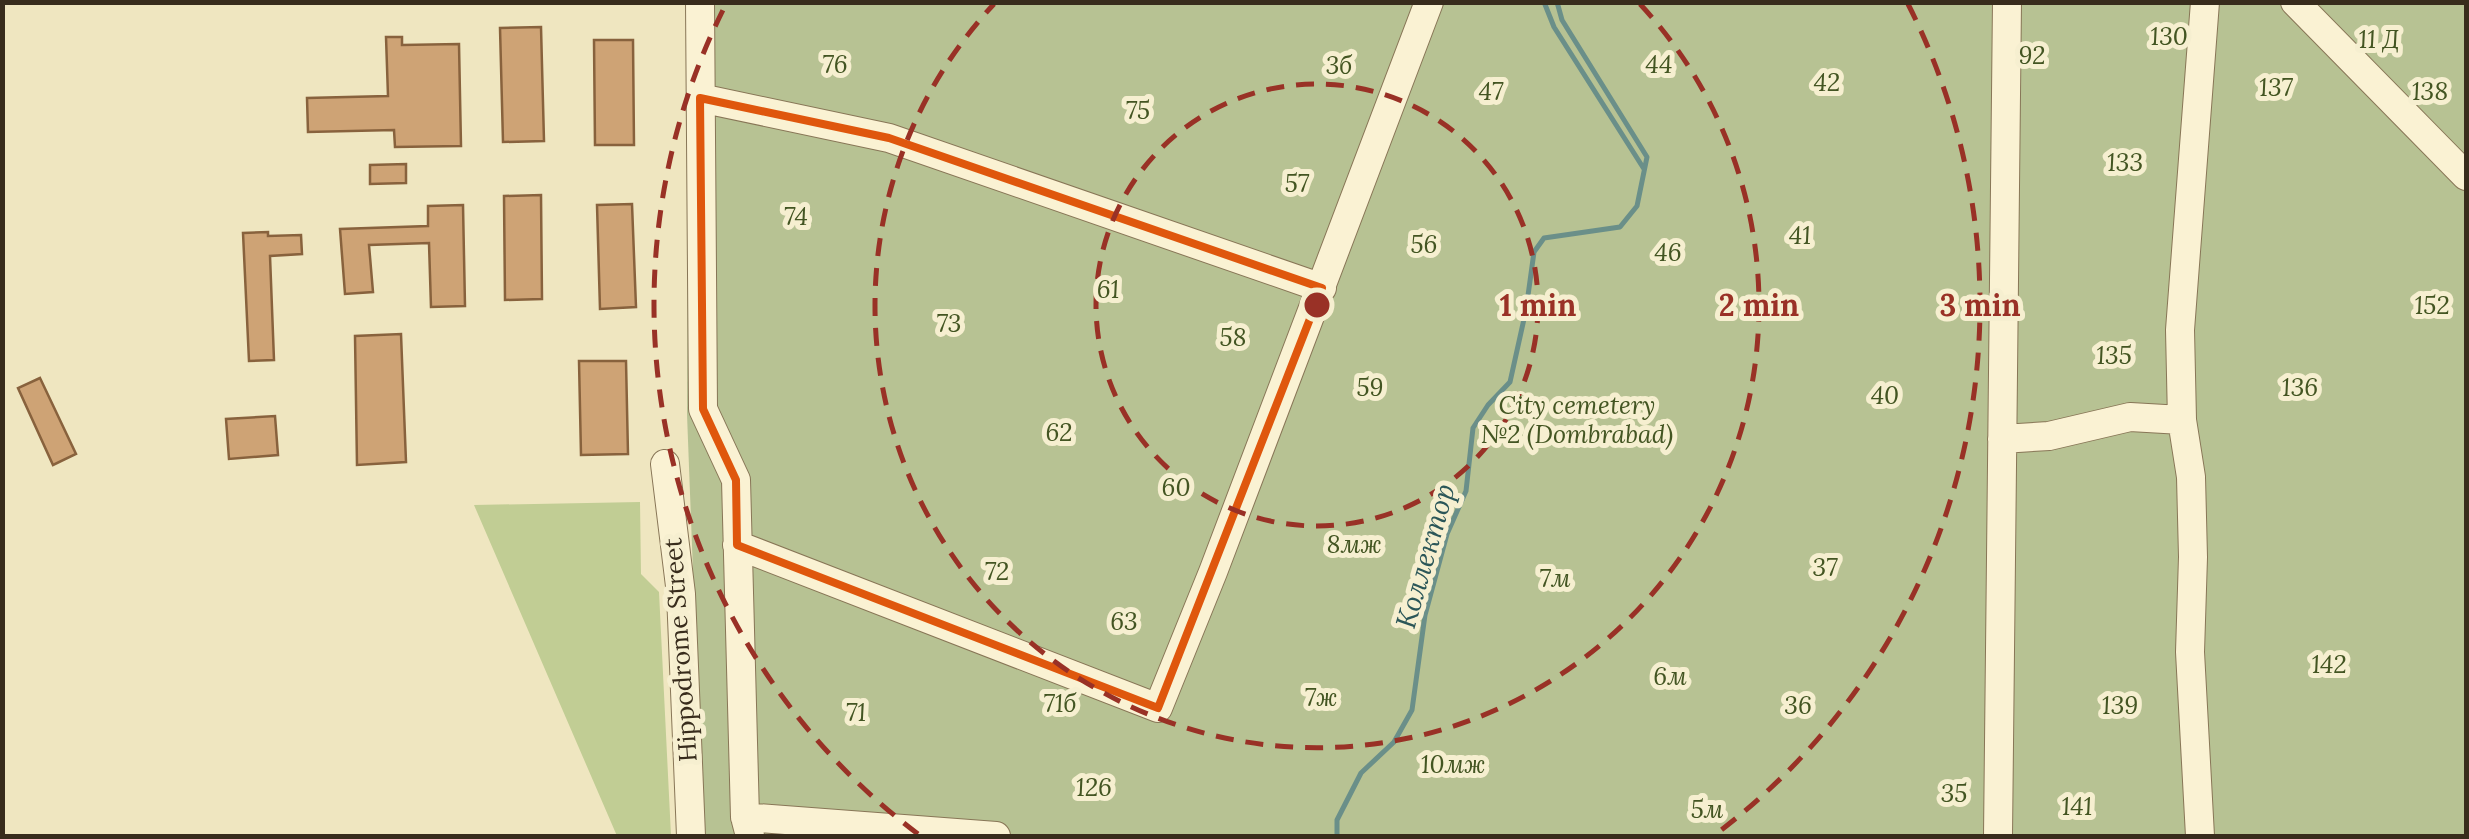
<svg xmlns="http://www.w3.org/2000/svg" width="2469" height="839" viewBox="0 0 2469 839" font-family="Lora,serif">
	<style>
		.green { fill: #c1cd94 }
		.cemetery { fill: #b7c293 }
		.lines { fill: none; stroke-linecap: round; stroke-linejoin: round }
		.stream { stroke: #6a8f89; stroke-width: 5 }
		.building { fill: #cea375; stroke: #88623d; stroke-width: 2.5 }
		.minor-casing { stroke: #887657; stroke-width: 30 }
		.minor { stroke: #faf2d3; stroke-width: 28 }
		.marked { fill: none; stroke: #df570d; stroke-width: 8; stroke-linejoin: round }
		.ring { fill: none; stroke: #993126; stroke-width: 5; stroke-dasharray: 18 12 }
		.labels { text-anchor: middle; stroke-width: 10; stroke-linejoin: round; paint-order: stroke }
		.park-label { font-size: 25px; font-style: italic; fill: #435522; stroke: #f6efd0 }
		.street-label { font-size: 25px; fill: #382c1c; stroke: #f6efd0 }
		.water-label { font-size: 28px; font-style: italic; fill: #2b5658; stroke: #f6efd0 }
		.centre { fill: #993126; stroke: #f6efd0; stroke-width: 5 }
		.ring-label { font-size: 30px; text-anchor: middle; font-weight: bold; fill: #993126; stroke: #f6efd0; stroke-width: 10; stroke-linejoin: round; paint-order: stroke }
	</style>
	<rect width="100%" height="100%" fill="#efe6c0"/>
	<path class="green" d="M640 502 641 574 659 592 671 836H617L474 505Z"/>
	<path class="cemetery" d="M689 3H2466V836H703L687 414Z"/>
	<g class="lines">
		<path class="stream" d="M1544 2 1554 27 1644 169
			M1337 836V820L1361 773 1394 742 1412 710 1425 615 1447 534 1466 491 1473 428 1488 405 1510 382 1526 310 1534 252 1544 238 1620 227 1637 206 1647 157 1562 20 1557 2"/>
	</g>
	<path class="building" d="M541 27 544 141 503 142 500 28Z
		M386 37H402V45L459 44 461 146 395 147 394 130 308 132 307 98 388 96Z
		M594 40H633L634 145H595Z
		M406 164V183L370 184V165Z
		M541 195 542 299 505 300 504 196Z
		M632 204 636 307 600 309 597 205Z
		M463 205 465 306 431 307 429 243 369 245 373 292 345 294 340 229 428 226V206Z
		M268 232V236L301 235 302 254 270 256 274 360 249 361 243 233Z
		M401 334 406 462 357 465 355 336Z
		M579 361H626L628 454 581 455Z
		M40 378 76 454 53 465 18 388Z
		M275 416 278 455 229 459 226 419Z"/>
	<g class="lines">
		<defs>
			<path id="minor" d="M700 2 703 409 736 480 745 817 750 836
				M2295 2 2466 176
				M700 98 889 138 1322 288
				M2002 439 2049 436 2130 417 2182 420
				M665 464 681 594 691 836
				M737 545 1158 708 1213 572 1429 2
				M745 817 996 836
				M1998 836 2007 2
				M2200 836 2190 652 2193 557 2191 477 2182 420 2180 330 2205 2"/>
		</defs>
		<use href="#minor" class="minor-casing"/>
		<use href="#minor" class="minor"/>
	</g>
	<path class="marked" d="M700 98 889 138 1322 288 1158 708 737 545 736 480 703 409Z"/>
	<g class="ring">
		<circle cx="1317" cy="305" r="221"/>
		<path d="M1640 4A442 442 0 1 1 994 4"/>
		<path d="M918 834A663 663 0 0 1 726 4M1908 4A663 663 0 0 1 1716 834"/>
	</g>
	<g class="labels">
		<g class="park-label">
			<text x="2169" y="45">130</text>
			<text x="2379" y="48">11 Д</text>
			<text x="2032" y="64">92</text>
			<text x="835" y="73">76</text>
			<text x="1659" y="73">44</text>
			<text x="1339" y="74">3б</text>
			<text x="1827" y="91">42</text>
			<text x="2276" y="96">137</text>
			<text x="1491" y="100">47</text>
			<text x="2430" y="100">138</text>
			<text x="1138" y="119">75</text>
			<text x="2125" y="171">133</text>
			<text x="1297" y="192">57</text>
			<text x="796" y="225">74</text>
			<text x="1800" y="244">41</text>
			<text x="1424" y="253">56</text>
			<text x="1668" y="261">46</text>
			<text x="1108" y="298">61</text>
			<text x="2432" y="314">152</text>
			<text x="949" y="332">73</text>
			<text x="1233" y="346">58</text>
			<text x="2114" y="364">135</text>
			<text x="1370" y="396">59</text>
			<text x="2300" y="396">136</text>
			<text x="1885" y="404">40</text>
			<text x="1577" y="414">City cemetery<tspan x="1577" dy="29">№2 (Dombrabad)</tspan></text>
			<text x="1059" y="441">62</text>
			<text x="1176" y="496">60</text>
			<text x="1354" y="553">8мж</text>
			<text x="1825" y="576">37</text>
			<text x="997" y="580">72</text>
			<text x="1555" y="587">7м</text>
			<text x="1124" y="630">63</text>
			<text x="2329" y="673">142</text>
			<text x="1670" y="685">6м</text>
			<text x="1321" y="706">7ж</text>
			<text x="1060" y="712">71б</text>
			<text x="1798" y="714">36</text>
			<text x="2120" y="714">139</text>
			<text x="856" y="721">71</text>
			<text x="1453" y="773">10мж</text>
			<text x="1094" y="796">126</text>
			<text x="1954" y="802">35</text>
			<text x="2077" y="815">141</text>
			<text x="1707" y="818">5м</text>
		</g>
		<g class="street-label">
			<text transform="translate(680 650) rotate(-94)" y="9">Hippodrome Street</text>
		</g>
		<g class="water-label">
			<text transform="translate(1425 556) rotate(-74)" y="10">Коллектор</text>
		</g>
	</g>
	<circle cx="1317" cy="305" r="15" class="centre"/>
	<g class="ring-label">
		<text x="1538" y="316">1 min</text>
		<text x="1759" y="316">2 min</text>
		<text x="1980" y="316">3 min</text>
	</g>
	<rect width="2469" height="839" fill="none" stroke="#382c1c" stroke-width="10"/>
</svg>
